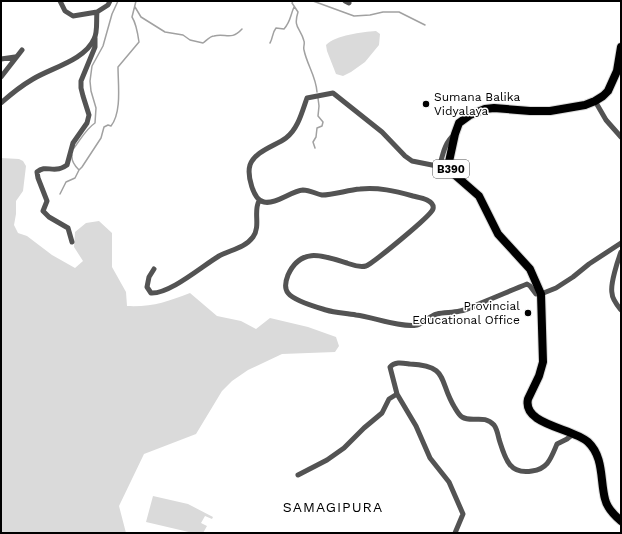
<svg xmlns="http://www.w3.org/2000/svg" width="622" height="534" viewBox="0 0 622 534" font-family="'Work Sans',sans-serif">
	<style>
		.green { fill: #dadada }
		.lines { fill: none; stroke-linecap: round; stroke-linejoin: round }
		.stream { stroke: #a1a1a1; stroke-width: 1.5 }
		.primary-casing { stroke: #dbdbdb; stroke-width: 10 }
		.minor { stroke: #535353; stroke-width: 5 }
		.primary { stroke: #000; stroke-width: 8 }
		.poi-dot { fill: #000; stroke: #fff; stroke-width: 1.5 }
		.labels { text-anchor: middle; stroke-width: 3; stroke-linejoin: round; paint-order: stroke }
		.shield { fill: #fff; stroke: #4c4c4c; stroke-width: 1 }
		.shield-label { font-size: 11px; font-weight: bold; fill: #000 }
		.poi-label { font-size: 12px; fill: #000; stroke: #fff; text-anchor: start }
		.quarter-label { font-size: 14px; letter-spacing: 1px; fill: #000; stroke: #fff }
	</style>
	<rect width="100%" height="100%" fill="#fff"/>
	<path class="green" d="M376 31 380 34 379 45 365 62 351 72 343 76 336 74 327 51 326 45C336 35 362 32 376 31Z
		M1 158 19 159 23 161 26 166 23 191 16 201V214L14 225 18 233 27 236 52 255 75 268 83 261 74 247 75 232 86 223 99 221 112 233V267L126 292 127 306C153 307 166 302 190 293L217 316 241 321 256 329 270 318 308 327 336 337 339 346 335 352 282 354 248 370 232 381 222 391 196 434 144 454 119 506 126 533H1Z
		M153 496 188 504 213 517 212 519 205 516 201 523 207 526 203 533H193L146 522Z"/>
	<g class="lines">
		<path class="stream" d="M293 1 292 3 298 12C293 28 300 27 304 41 305 44 303 47 304 50 307 65 316 76 317 92
			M313 1 354 16 370 15 383 12H399L425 25
			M135 7 141 17 165 32 183 35 190 40 203 43C206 41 210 36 214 36 226 33 231 41 242 29
			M270 43C273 38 272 33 276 28L284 29C291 21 290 16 294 7
			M74 148C81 139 86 129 95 123L96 108 91 91 90 81 92 66 103 46 112 14 118 1
			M315 148 313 142 316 137 317 128 322 126 323 122 318 116 319 106 318 98
			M79 170 82 167 101 138 104 127 108 125 111 126C122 112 118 84 118 67L139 42C138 35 136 23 132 17L136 1
			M60 194 66 182 75 178 79 170C75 166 71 161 72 155"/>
		<defs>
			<path id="primary" d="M621 47 617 71 608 91 603 96 595 101 585 105 550 111H530L494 108 485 109 470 115 459 123 455 134 450 157 449 162 451 169 455 175 479 196 498 234 530 269 541 294 543 362 539 376 528 399C522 425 573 428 588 442 604 457 600 480 605 499 607 508 614 515 621 521"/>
		</defs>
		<use href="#primary" class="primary-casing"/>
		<path class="minor" d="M60 1 65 11 73 16 97 12
			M345 1 349 3
			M1 59 15 57
			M1 77 22 50
			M595 101 606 120 621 137
			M1 103C11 94 21 86 33 79 51 68 85 60 94 39 98 32 96 20 97 12L108 5 110 1
			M455 134C445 142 443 153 440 165L437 166 412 161 405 156 382 132 333 93 307 98C302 112 298 129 286 138 275 146 255 151 250 165 247 175 253 200 264 202 275 205 291 191 303 190 310 190 316 194 322 195 333 195 348 190 360 189 378 187 395 191 413 196 417 197 423 198 427 200 431 202 434 205 433 209 431 216 373 263 366 266 359 268 353 265 347 263 324 256 301 246 288 275 286 280 284 288 288 293 294 301 316 307 326 310 336 313 346 313 356 315 373 317 401 328 417 325 424 323 429 316 437 314 444 312 452 313 460 311 467 310 474 306 481 303 496 297 512 290 527 284L530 286 536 294 540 292
			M72 242 68 228 49 217 43 211 47 201 38 178 37 172C44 166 49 170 57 169 60 169 64 167 67 165L73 143 87 123 89 115 83 96 81 88V81L95 47V38
			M621 252C618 260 610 284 612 293 612 299 617 305 621 310
			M154 269 149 277 147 287 151 293C170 294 202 266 219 256 230 250 245 248 253 237 261 226 253 211 259 201
			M541 294 556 288 573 277 589 264 621 243
			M298 475 327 460 344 448 364 428 382 413 389 399 397 394
			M455 533 463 514 449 482 430 458 416 426 397 394 390 367C395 361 403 363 410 364 450 366 438 381 455 408 457 411 459 415 462 417 472 423 484 414 494 425 497 429 498 435 499 439 505 458 509 475 532 471 548 469 551 458 557 444L567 439 573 434"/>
		<use href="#primary" class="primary"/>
	</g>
	<g class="poi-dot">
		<circle cx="426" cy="104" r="4"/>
		<circle cx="528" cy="313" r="4"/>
	</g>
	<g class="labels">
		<rect class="shield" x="433" y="160" width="36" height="18" rx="3"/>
		<g class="shield-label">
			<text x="451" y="173">B390</text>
		</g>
		<g class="poi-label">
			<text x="434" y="101">Sumana Balika<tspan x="434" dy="14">Vidyalaya</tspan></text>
			<text x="520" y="310" text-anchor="end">Provincial<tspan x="520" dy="14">Educational Office</tspan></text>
		</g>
		<g class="quarter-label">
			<text x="333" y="512">SAMAGIPURA</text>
		</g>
	</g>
	<rect width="622" height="534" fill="none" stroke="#000000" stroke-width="4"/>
</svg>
